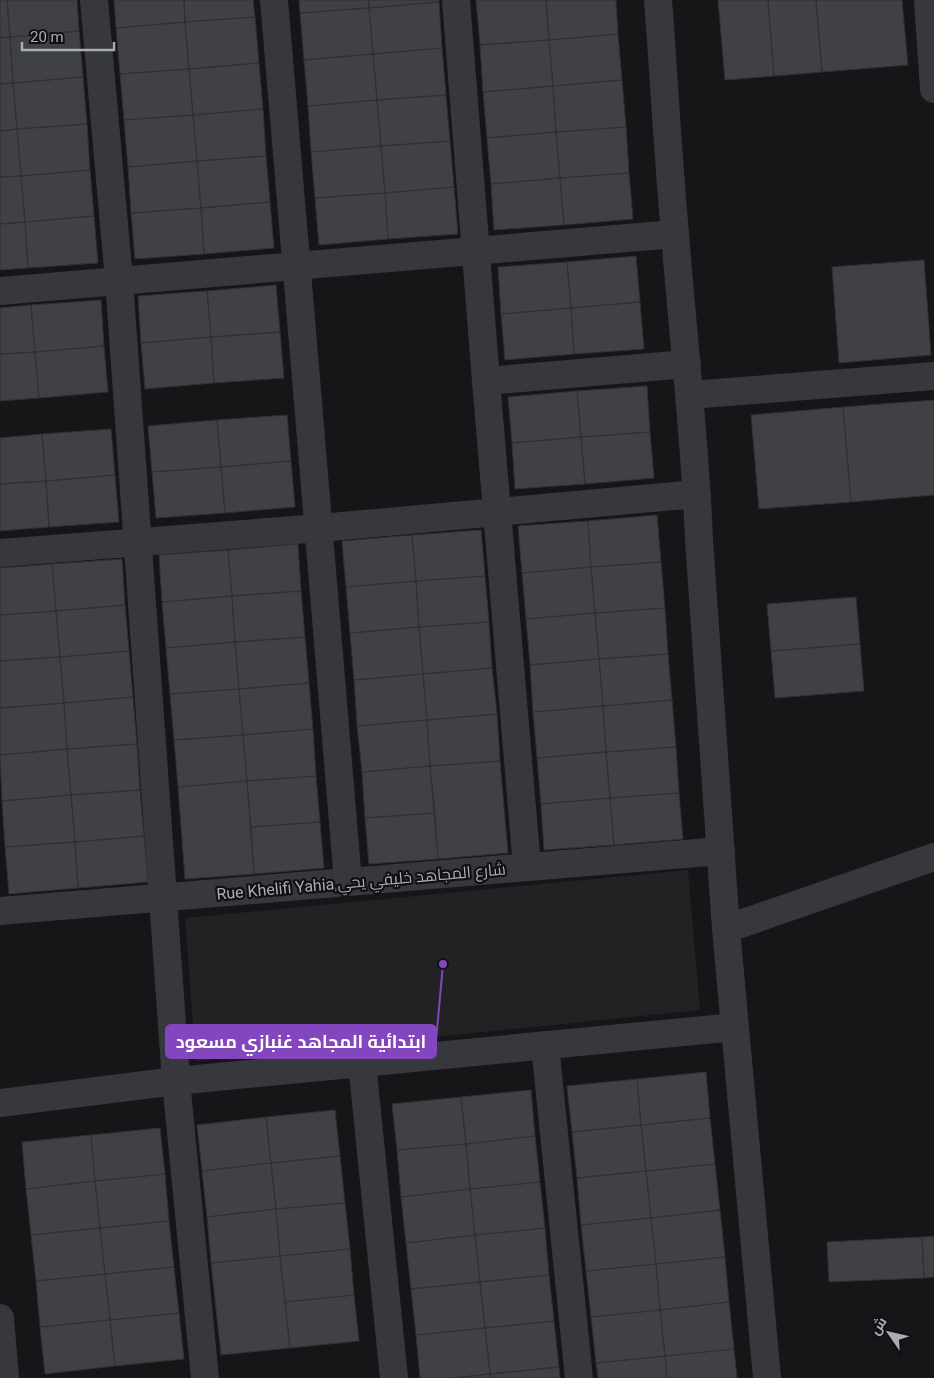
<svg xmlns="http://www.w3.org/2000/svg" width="934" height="1378" viewBox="0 0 934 1378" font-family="Roboto,Cairo,sans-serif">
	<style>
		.built { fill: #222225 }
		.building { fill: #404145; stroke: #303034 }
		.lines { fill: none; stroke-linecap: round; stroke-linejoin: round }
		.minor { stroke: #37383d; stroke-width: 28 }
		.labels { text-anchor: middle; stroke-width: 4.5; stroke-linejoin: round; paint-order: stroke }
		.street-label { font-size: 16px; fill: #a8adb8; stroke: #111113 }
		.leader { fill: none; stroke: #8446be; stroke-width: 2 }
		.callout-dot { fill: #8446be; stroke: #111113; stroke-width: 2 }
		.callout { fill: #8446be; stroke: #8446be; stroke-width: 2 }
		.callout-label { font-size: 18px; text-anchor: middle; font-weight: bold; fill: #fff }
	</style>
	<rect width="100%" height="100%" fill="#161618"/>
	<path class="built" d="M688 870 700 1010 196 1061 185 918Z"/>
	<path class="building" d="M0 0H7L10 37 0 38Z
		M7 0H77L79 31 10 37Z
		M114 0H184L185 22 116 28Z
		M184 0H253L255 17 185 22Z
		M299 0H369V8L300 13Z
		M369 0H439V2L369 8Z
		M476 0H546L549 40 480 45Z
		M546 0H616L618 34 549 40Z
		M718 0H768L774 76 725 80Z
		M768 0H816L822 72 774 76Z
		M816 0H902L908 65 822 72Z
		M439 2 442 48 373 54 369 8Z
		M369 8 373 54 304 60 300 13Z
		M255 17 259 63 189 69 185 22Z
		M185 22 189 69 120 74 116 28Z
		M79 31 83 77 13 83 10 37Z
		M618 34 622 80 553 86 549 40Z
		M10 37 13 83 0 84V38Z
		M549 40 553 86 483 92 480 45Z
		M442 48 446 95 377 100 373 54Z
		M373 54 377 100 308 106 304 60Z
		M259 63 263 109 193 115 189 69Z
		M189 69 193 115 124 120 120 74Z
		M83 77 87 124 17 129 13 83Z
		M622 80 626 127 556 132 553 86Z
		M13 83 17 129 0 131V84Z
		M553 86 556 132 487 138 483 92Z
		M446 95 450 141 381 146 377 100Z
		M377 100 381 146 311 152 308 106Z
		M263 109 266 156 197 161 193 115Z
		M193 115 197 161 128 167 124 120Z
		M87 124 90 170 21 176 17 129Z
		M626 127 629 173 560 178 556 132Z
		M17 129 21 176 0 177V131Z
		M556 132 560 178 491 184 487 138Z
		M450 141 454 187 385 193 381 146Z
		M381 146 385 193 315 198 311 152Z
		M266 156 270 202 201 208 197 161Z
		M197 161 201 208 131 213 128 167Z
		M90 170 94 216 25 222 21 176Z
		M629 173 633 219 564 225 560 178Z
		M21 176 25 222 0 224V177Z
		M560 178 564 225 494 230 491 184Z
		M454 187 458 234 388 239 385 193Z
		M385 193 388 239 319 245 315 198Z
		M270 202 274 248 204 254 201 208Z
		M201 208 204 254 135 259 131 213Z
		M94 216 98 263 28 268 25 222Z
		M25 222 28 268 0 270V224Z
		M636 256 640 302 571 308 567 262Z
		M924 260 931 355 839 363 832 267Z
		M567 262 571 308 501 314 498 267Z
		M276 285 280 332 211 337 207 291Z
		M207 291 211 337 141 343 138 296Z
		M101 300 104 346 35 352 31 305Z
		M640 302 644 349 574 354 571 308Z
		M31 305 35 352 0 354V308Z
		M571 308 574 354 505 360 501 314Z
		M280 332 284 378 214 383 211 337Z
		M211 337 214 383 145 389 141 343Z
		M104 346 108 392 39 398 35 352Z
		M35 352 39 398 0 401V354Z
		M647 386 650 432 581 437 577 391Z
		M577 391 581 437 512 443 508 397Z
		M934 400V495L851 502 843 407Z
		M843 407 851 502 759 509 751 415Z
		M287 415 291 461 221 467 217 420Z
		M217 420 221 467 152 472 148 426Z
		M111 429 115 475 46 481 42 434Z
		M650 432 654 478 585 484 581 437Z
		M42 434 46 481 0 484V438Z
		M581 437 585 484 515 489 512 443Z
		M291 461 295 507 225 513 221 467Z
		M221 467 225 513 156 518 152 472Z
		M115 475 119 522 49 527 46 481Z
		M46 481 49 527 0 531V484Z
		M657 515 661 562 591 567 588 521Z
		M588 521 591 567 522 573 518 526Z
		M481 530 485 576 416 581 412 535Z
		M412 535 416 581 346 587 342 541Z
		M298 544 301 591 232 596 228 550Z
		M228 550 232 596 162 602 159 555Z
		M122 559 125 605 56 611 52 564Z
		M661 562 665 608 595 613 591 567Z
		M52 564 56 611 0 615V568Z
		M591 567 595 613 526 619 522 573Z
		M485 576 489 622 419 627 416 581Z
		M416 581 419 627 350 633 346 587Z
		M301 591 305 637 235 642 232 596Z
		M232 596 235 642 166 648 162 602Z
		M856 597 860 644 771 651 767 604Z
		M125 605 129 651 60 657 56 611Z
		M665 608 668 654 599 659 595 613Z
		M56 611 60 657 0 661V615Z
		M595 613 599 659 530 665 526 619Z
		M489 622 492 668 423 674 419 627Z
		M419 627 423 674 354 680 350 633Z
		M305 637 309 683 239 689 235 642Z
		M235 642 239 689 170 694 166 648Z
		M860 644 864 691 775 698 771 651Z
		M129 651 133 697 64 703 60 657Z
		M668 654 672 700 603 706 599 659Z
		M60 657 64 703 0 708V661Z
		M599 659 603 706 533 712 530 665Z
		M492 668 497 714 427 720 423 674Z
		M423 674 427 720 357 726 354 680Z
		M309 683 313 729 243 735 239 689Z
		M239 689 243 735 174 740 170 694Z
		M133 697 137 744 67 749 64 703Z
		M672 700 676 747 606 752 603 706Z
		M64 703 67 749 0 755V708Z
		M603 706 606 752 537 758 533 712Z
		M497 714 500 761 430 766 427 720Z
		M427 720 430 766 362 772 357 726Z
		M313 729 316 776 247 781 243 735Z
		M243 735 247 781 178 787 174 740Z
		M137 744 140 790 71 795 67 749Z
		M676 747 679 793 610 798 606 752Z
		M67 749 71 795 2 801 0 755Z
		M606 752 610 798 541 804 537 758Z
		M500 761 508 853 438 859 430 766Z
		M430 766 435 813 365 818 362 772Z
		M316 776 320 822 251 827 247 781Z
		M247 781 254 874 185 879 178 787Z
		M140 790 144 836 75 842 71 795Z
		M679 793 683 839 614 845 610 798Z
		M71 795 75 842 5 847 2 801Z
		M610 798 614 845 544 850 541 804Z
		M435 813 438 859 369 864 365 818Z
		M320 822 324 868 254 874 251 827Z
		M144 836 148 882 78 888 75 842Z
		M75 842 78 888 9 894 5 847Z
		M706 1072 710 1118 641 1125 637 1079Z
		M637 1079 641 1125 572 1132 567 1086Z
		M531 1090 535 1136 466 1144 461 1097Z
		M461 1097 466 1144 397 1150 392 1104Z
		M335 1110 340 1156 271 1163 266 1117Z
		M266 1117 271 1163 202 1171 197 1125Z
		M710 1118 715 1164 646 1171 641 1125Z
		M641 1125 646 1171 577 1178 572 1132Z
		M160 1128 165 1174 95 1181 91 1135Z
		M91 1135 95 1181 26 1189 22 1142Z
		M535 1136 540 1182 470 1189 466 1144Z
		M466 1144 470 1189 401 1197 397 1150Z
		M340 1156 345 1203 276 1209 271 1163Z
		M271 1163 276 1209 207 1217 202 1171Z
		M715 1164 720 1210 651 1218 646 1171Z
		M646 1171 651 1218 581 1225 577 1178Z
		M165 1174 169 1221 100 1228 95 1181Z
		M95 1181 100 1228 31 1235 26 1189Z
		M540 1182 545 1228 475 1235 470 1189Z
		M470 1189 475 1235 406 1243 401 1197Z
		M345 1203 350 1249 280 1256 276 1209Z
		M276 1209 280 1256 211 1263 207 1217Z
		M720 1210 725 1257 656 1264 651 1218Z
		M651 1218 656 1264 586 1271 581 1225Z
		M169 1221 174 1267 105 1274 100 1228Z
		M100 1228 105 1274 36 1281 31 1235Z
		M545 1228 549 1275 480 1282 475 1235Z
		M475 1235 480 1282 411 1289 406 1243Z
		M934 1236V1277L924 1278 922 1237Z
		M922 1237 924 1278 829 1282 827 1242Z
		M350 1249 354 1295 285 1302 280 1256Z
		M280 1256 290 1348 221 1355 211 1263Z
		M725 1257 729 1302 660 1310 656 1264Z
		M656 1264 660 1310 591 1317 586 1271Z
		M174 1267 179 1313 110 1320 105 1274Z
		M105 1274 110 1320 40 1327 36 1281Z
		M549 1275 554 1321 485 1328 480 1282Z
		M480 1282 485 1328 416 1335 411 1289Z
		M354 1295 359 1341 290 1348 285 1302Z
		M729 1302 734 1349 665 1356 660 1310Z
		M660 1310 665 1356 596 1363 591 1317Z
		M179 1313 184 1359 115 1366 110 1320Z
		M110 1320 115 1366 45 1374 40 1327Z
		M554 1321 559 1367 490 1374 485 1328Z
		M485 1328 490 1374 453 1378H420L416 1335Z
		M734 1349 737 1378H667L665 1356Z
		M665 1356 667 1378H598L596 1363Z
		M559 1367 560 1378H490V1374Z
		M490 1374V1378H453Z"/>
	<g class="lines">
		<path class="minor" d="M94 0 119 280 176 1081 205 1378
			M274 0C298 294 325 588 348 882
			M456 0 486 381 527 867
			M658 0C664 78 668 156 675 234 683 336 695 438 699 540L726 929 767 1378
			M928 0 934 89
			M0 291 675 234
			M486 381 687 364
			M690 395 934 376
			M0 553 320 528 697 494
			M0 911 721 851
			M726 929 934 857
			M545 1045 579 1378
			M362 1063 394 1378
			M0 1103 176 1081 735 1027
			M0 1318 5 1378"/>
	</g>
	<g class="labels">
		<g class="street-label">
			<text transform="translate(361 881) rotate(-5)" y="6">Rue Khelifi Yahia,شارع المجاهد خليفي يحي</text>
		</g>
	</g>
	<path class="leader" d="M443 964L436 1041"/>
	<circle class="callout-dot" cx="443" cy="964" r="5"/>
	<rect class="callout" x="166" y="1025" width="270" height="33" rx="5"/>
	<g class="callout-label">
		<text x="301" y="1048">ابتدائية المجاهد غنبازي مسعود</text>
	</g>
	<g transform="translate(889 1333) rotate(304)" stroke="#111113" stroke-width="4" paint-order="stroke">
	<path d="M0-4L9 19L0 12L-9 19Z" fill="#a8adb8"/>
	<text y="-8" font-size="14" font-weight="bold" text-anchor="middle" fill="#a8adb8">ش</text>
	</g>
	<path d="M22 42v8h92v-8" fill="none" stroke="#a8adb8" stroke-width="2.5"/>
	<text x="30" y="42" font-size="15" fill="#a8adb8" stroke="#111113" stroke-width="4" paint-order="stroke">20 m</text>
</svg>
